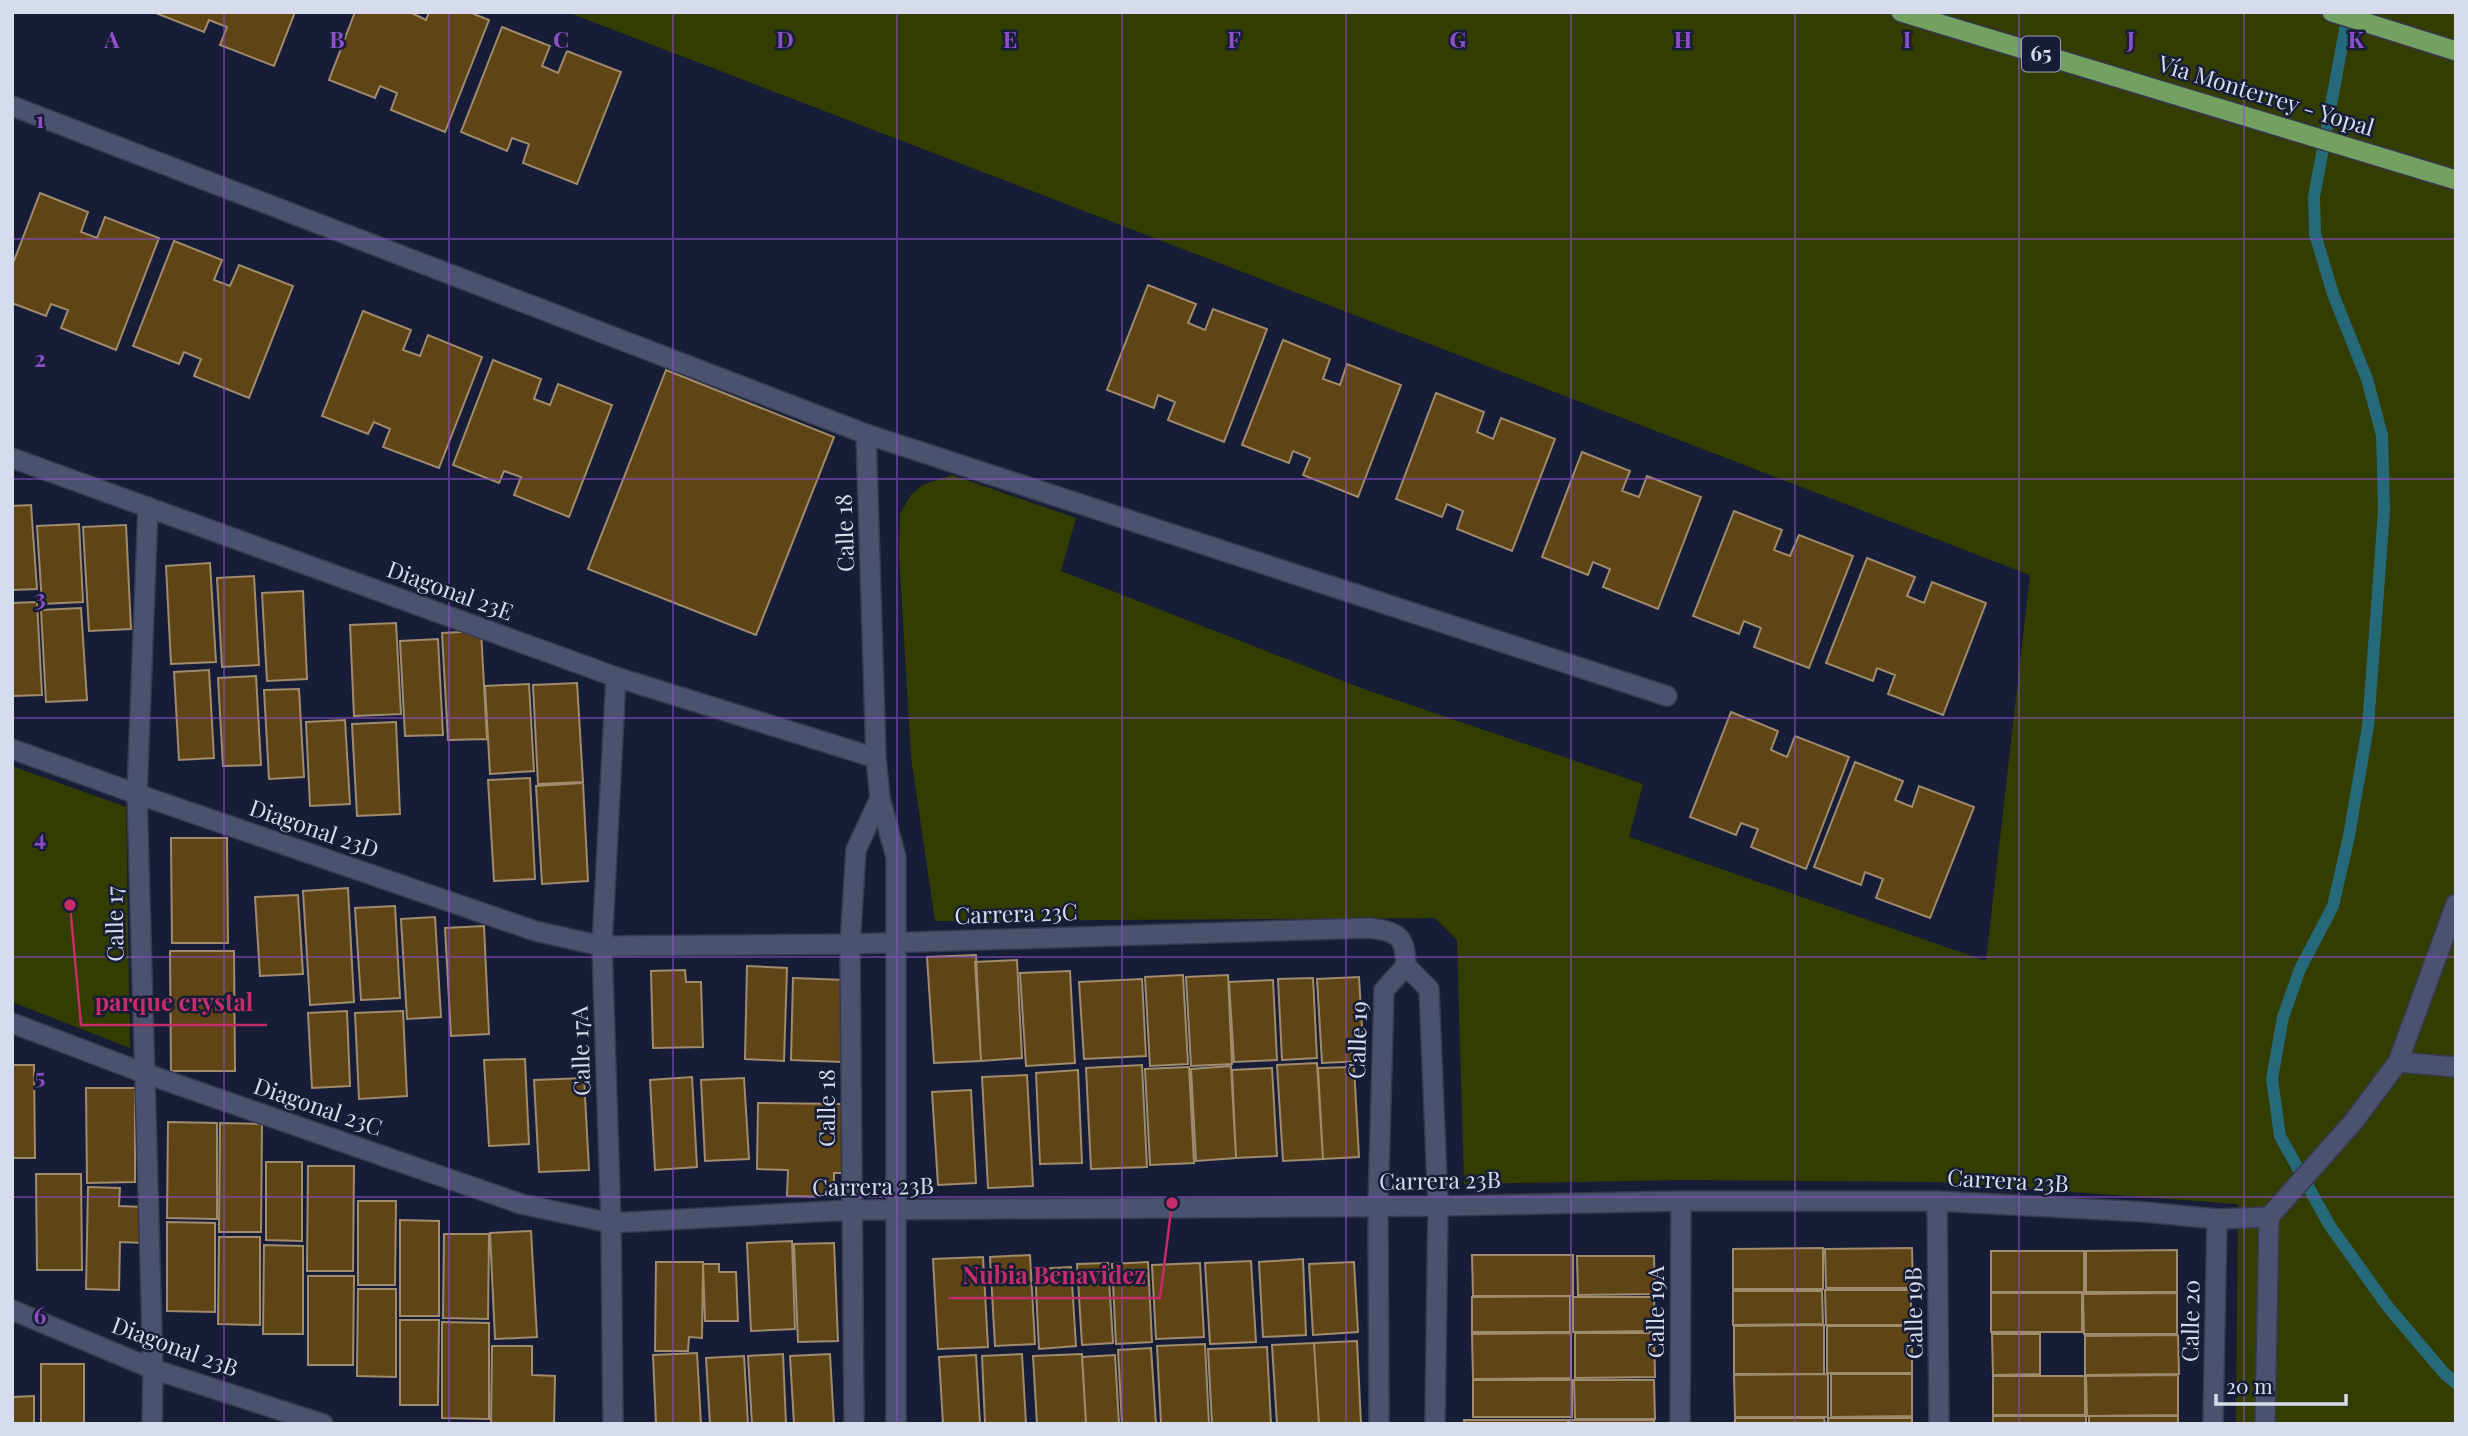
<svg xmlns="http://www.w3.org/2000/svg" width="2468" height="1436" viewBox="0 0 2468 1436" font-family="'Playfair Display',serif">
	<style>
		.green { fill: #343d00 }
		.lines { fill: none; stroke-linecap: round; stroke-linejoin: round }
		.stream { stroke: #25697a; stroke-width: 12 }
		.building { fill: #5f4415; stroke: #9f8b6d; stroke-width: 2 }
		.service-casing { stroke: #37394f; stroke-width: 22 }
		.minor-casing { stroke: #37394f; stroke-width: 22 }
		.trunk-casing { stroke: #37394f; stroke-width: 22 }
		.service { stroke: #4a526f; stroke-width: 19 }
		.minor { stroke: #4a526f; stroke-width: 19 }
		.trunk { stroke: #74a062; stroke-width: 19 }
		.grid { fill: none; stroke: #8d4fc8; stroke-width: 2; stroke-opacity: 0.55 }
		.labels { text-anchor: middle; stroke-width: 5; stroke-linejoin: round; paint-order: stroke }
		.shield { fill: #171d36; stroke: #9da3b6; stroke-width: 2 }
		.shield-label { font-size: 21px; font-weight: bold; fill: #d7dced }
		.street-label { font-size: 23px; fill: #d7dced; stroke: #171d36 }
		.grid-label { font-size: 23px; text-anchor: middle; font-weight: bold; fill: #8d4fc8; stroke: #171d36; stroke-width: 5; stroke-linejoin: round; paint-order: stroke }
		.leader { fill: none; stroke: #c42c6a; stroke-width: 2.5 }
		.callout-dot { fill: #c42c6a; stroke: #171d36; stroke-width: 2.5 }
		.callout-label { font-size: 24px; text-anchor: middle; font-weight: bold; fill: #c42c6a; stroke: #171d36; stroke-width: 5; stroke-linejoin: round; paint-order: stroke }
	</style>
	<rect width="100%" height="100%" fill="#171d36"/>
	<path class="green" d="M567 12H2456V1424H2236L2238 1204 1937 1182 1682 1180 1464 1184 1457 940 1435 918 935 921 911 757 899 554 900 514 910 496 922 485 952 475 1076 518 1061 571 1364 689 1643 784 1629 837 1986 961 2030 575Z
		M12 766 126 807 130 1048 12 1002Z"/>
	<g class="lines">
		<path class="stream" d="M2348 13 2314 197 2315 234 2333 294 2367 379 2382 435 2384 511 2368 726 2349 836 2333 906 2300 969 2283 1017 2272 1079 2280 1136 2330 1226 2388 1307 2445 1374 2456 1383"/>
	</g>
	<path class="building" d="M159 12H295L274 66 220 45 227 27 209 20 204 32 158 14Z
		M355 12H410L426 20 429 12H469L489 20 445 132 391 110 397 93 380 86 375 98 329 80Z
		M502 27 550 46 542 66 558 73 567 51 621 72 577 184 523 163 529 144 512 138 507 151 461 132Z
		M40 193 88 212 81 232 97 238 105 217 159 238 116 350 61 328 68 310 51 304 46 316 12 303V266Z
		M174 241 222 260 214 280 230 286 239 265 293 286 249 398 194 376 201 359 184 352 179 364 133 346Z
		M1148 285 1196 304 1188 323 1205 330 1213 309 1267 329 1224 442 1168 420 1175 402 1158 395 1154 408 1107 390Z
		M363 311 411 330 403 350 420 356 428 335 482 357 439 468 383 447 390 429 374 422 368 434 322 416Z
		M1283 340 1330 359 1323 379 1340 385 1347 364 1401 385 1358 497 1303 475 1310 458 1293 451 1289 463 1242 445Z
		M493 360 541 379 534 399 550 405 558 384 612 405 569 517 514 495 521 477 504 471 499 483 453 465Z
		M666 370 834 437 756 635 588 569Z
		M1436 393 1484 412 1477 432 1493 439 1501 418 1555 439 1512 551 1457 529 1463 511 1447 504 1442 517 1396 499Z
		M1582 452 1630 471 1622 491 1639 497 1647 476 1701 497 1658 609 1603 587 1610 569 1593 562 1588 575 1542 557Z
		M31 505 37 589 12 590V506Z
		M1734 511 1782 530 1774 550 1790 556 1799 535 1853 556 1809 668 1754 647 1761 628 1744 621 1739 634 1693 616Z
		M79 524 83 602 42 604 37 526Z
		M126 525 131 629 89 631 83 527Z
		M1867 558 1915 577 1907 596 1924 603 1932 582 1986 603 1943 715 1888 694 1895 675 1877 668 1873 681 1826 663Z
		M210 563 216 662 171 664 166 566Z
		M254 576 259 665 222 667 217 578Z
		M303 591 307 679 267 681 262 593Z
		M37 602 42 695 12 696V603Z
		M81 608 87 700 46 702 41 610Z
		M396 623 401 714 354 716 350 625Z
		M481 631 487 739 448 740 442 633Z
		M438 639 443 735 405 736 400 641Z
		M209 670 214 758 179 760 174 672Z
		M256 676 261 765 223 766 218 678Z
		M577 683 583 782 538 784 533 685Z
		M529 684 534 771 490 774 485 686Z
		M299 689 304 777 269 779 264 690Z
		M1731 712 1778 731 1771 750 1787 757 1795 736 1849 757 1806 869 1751 847 1758 829 1741 823 1736 835 1690 817Z
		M345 720 350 804 310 806 306 722Z
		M396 722 400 814 357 816 352 724Z
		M1855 762 1903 781 1895 800 1912 807 1919 786 1974 807 1930 918 1876 898 1883 879 1865 872 1861 885 1814 867Z
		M530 778 535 879 494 881 488 780Z
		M583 783 588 881 542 884 536 786Z
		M171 838H227L228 943H172Z
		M348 888 354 1002 310 1005 303 891Z
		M298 895 303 974 260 976 255 897Z
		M395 906 400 998 361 1000 355 908Z
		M435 917 441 1017 407 1019 401 919Z
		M484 926 489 1034 451 1036 445 928Z
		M170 951H234L235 1071H171Z
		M976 955 981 1061 934 1063 927 957Z
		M1017 960 1022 1058 981 1061 975 962Z
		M747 966 787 968 784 1061 745 1059Z
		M685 970 686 982H701L703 1047 653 1048 651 971Z
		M1070 971 1075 1063 1026 1066 1020 973Z
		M1183 975 1188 1064 1150 1066 1145 977Z
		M1228 975 1232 1064 1191 1066 1186 977Z
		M1359 977 1364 1061 1322 1063 1317 979Z
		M793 978 845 980 842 1062 791 1060Z
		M1313 978 1317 1058 1282 1060 1278 979Z
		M1142 979 1146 1056 1084 1059 1079 982Z
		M1273 980 1277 1060 1234 1062 1229 982Z
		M347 1011 350 1086 312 1088 308 1013Z
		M403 1011 407 1096 359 1099 355 1013Z
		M525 1059 529 1144 489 1146 484 1060Z
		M1317 1063 1323 1159 1283 1161 1277 1065Z
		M12 1065H34L35 1158H12Z
		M1142 1065 1147 1167 1091 1169 1086 1068Z
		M1231 1066 1236 1158 1196 1161 1191 1069Z
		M1189 1067 1194 1163 1150 1165 1145 1069Z
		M1354 1067 1359 1157 1323 1159 1318 1068Z
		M1272 1068 1277 1156 1236 1158 1232 1070Z
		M1078 1070 1082 1163 1040 1164 1036 1073Z
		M1027 1075 1033 1186 988 1188 982 1077Z
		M692 1077 697 1167 655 1170 650 1080Z
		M584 1078 589 1170 539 1172 534 1080Z
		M744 1078 749 1159 705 1161 701 1080Z
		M86 1088H135V1182L87 1183Z
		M971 1090 976 1183 938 1185 932 1092Z
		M758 1103 842 1104V1173H834V1197L787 1196 788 1170 757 1169Z
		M168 1122 217 1123V1219L167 1218Z
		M220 1123 262 1124 261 1232H219Z
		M266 1162H302V1241L266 1240Z
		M308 1166H354L353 1271H307Z
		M36 1174H81L82 1270H37Z
		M88 1187 120 1188 119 1206 144 1207V1243L120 1242 119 1290 86 1289Z
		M358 1201H396L395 1285H358Z
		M400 1220 439 1221V1316H400Z
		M167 1222 215 1223V1312L167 1311Z
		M531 1231 537 1337 495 1339 490 1233Z
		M444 1234H489L488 1319 443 1318Z
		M219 1237H260V1325L218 1324Z
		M792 1241 795 1329 751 1331 747 1243Z
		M834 1243 838 1341 798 1342 794 1244Z
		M264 1245 303 1246V1334H263Z
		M1823 1248V1289H1733V1249Z
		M1912 1248 1913 1288H1826L1825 1249Z
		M2177 1250V1292H2086V1251Z
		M1991 1251H2084V1292H1991Z
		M1030 1255 1035 1344 995 1346 990 1257Z
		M1472 1255H1573V1296H1473Z
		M1577 1256H1654L1655 1294 1578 1295Z
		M983 1257 988 1347 938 1349 933 1259Z
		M1303 1259 1306 1335 1263 1337 1259 1262Z
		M1251 1261 1256 1342 1210 1344 1205 1263Z
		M656 1262H703L702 1338 689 1337 688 1351H655Z
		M1148 1262 1152 1342 1116 1344 1112 1264Z
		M1354 1262 1358 1332 1313 1335 1309 1264Z
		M1108 1263 1113 1343 1082 1345 1077 1264Z
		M1200 1263 1204 1337 1156 1339 1152 1265Z
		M703 1264H719V1272H736L738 1321H705Z
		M1071 1267 1076 1346 1039 1349 1035 1269Z
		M308 1276H354L353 1365H308Z
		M358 1289H396V1377L357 1376Z
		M1825 1290H1911V1325H1826Z
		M1733 1291H1822L1823 1324 1733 1325Z
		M1991 1293H2082V1332H1991Z
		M2177 1293V1334H2084L2083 1294Z
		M1570 1296V1332H1472V1297Z
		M1573 1297H1654L1655 1331 1573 1332Z
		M400 1320H439L438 1405H400Z
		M442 1322 489 1323V1419L442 1418Z
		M1824 1325V1374H1734V1326Z
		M1827 1326H1912V1373H1827Z
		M1571 1333V1378L1473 1379 1472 1334Z
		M1575 1333H1654L1655 1377 1575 1378Z
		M1992 1334H2040V1374L1993 1375Z
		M2178 1335 2179 1374 2085 1375V1336Z
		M1357 1341 1361 1424H1319L1314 1343Z
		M1314 1343 1319 1424H1277L1272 1345Z
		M1205 1344 1209 1424H1161L1157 1346Z
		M492 1346H532V1375L555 1376 554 1424H491Z
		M1267 1347 1271 1424H1212L1208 1349Z
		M1151 1348 1156 1424H1122L1118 1350Z
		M697 1353 701 1424H656L653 1355Z
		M783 1354 786 1424H752L748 1356Z
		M830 1354 834 1424H794L790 1356Z
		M1022 1354 1026 1424H985L982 1356Z
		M1082 1354 1086 1424H1037L1033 1356Z
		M976 1355 980 1424H943L939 1357Z
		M1115 1355 1119 1424H1086L1082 1357Z
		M744 1356 748 1424H710L706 1358Z
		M41 1364H84V1424H41Z
		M1828 1374V1417H1735L1734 1375Z
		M1831 1374H1912V1416L1831 1417Z
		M2178 1375V1415L2087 1416 2086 1376Z
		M1993 1376H2085V1415H1993Z
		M1473 1380H1572V1417H1473Z
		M1574 1380H1654L1655 1419H1575Z
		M34 1396V1424H12V1397Z
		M1993 1416H2086V1424H1993Z
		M2089 1416H2178V1424H2089Z
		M1735 1418H1824L1825 1424H1735Z
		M1828 1418H1912V1424H1828Z
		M1464 1420H1568V1424H1465Z
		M1569 1420H1654V1424H1569Z"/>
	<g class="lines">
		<defs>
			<path id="service" d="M2398 1062 2456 1067
				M2269 1217 2354 1121 2398 1062 2456 904"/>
			<path id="minor" d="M12 106 866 434 1667 696
				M866 434 876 758 880 798 896 857V1424
				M12 458 616 677 876 758
				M148 507 137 794 153 1369 152 1424
				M12 749 137 794 535 931 602 946 850 944 1370 928C1399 932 1405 936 1406 966
				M1406 966 1429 989 1438 1206 1435 1424
				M12 1023 144 1073 521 1204 611 1223 852 1210 1438 1206 1681 1201H1937L2145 1212 2217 1219 2269 1217 2265 1424
				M1937 1201 1939 1424
				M12 1310 153 1369 323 1424
				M613 1424 611 1223 602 946 616 677
				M854 1424 850 944 856 850 880 798
				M1379 1424 1378 1207 1384 990 1406 966
				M1680 1424 1681 1201
				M2213 1424 2217 1219"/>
			<path id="trunk" d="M1901 12 2456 180
				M2332 12 2456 51"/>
		</defs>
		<use href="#service" class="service-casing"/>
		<use href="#minor" class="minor-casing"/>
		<use href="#trunk" class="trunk-casing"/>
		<use href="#service" class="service"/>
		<use href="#minor" class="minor"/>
		<use href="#trunk" class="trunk"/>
	</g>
	<path class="grid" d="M224 12V1424M449 12V1424M673 12V1424M897 12V1424M1122 12V1424M1346 12V1424M1571 12V1424M1795 12V1424M2019 12V1424M2244 12V1424M12 239H2456M12 479H2456M12 718H2456M12 957H2456M12 1197H2456"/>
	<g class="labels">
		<rect class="shield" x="2022" y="36.5" width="38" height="35" rx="5"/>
		<g class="shield-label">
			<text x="2041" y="61">65</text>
		</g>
		<g class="street-label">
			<text transform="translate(2266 96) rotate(17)" y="8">Vía Monterrey - Yopal</text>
			<text transform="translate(845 533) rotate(-92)" y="8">Calle 18</text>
			<text transform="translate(450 591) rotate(20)" y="8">Diagonal 23E</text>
			<text transform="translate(314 829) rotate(19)" y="8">Diagonal 23D</text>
			<text transform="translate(1016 914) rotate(-2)" y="8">Carrera 23C</text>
			<text transform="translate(115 924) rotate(-91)" y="8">Calle 17</text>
			<text transform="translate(1358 1040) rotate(-88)" y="8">Calle 19</text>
			<text transform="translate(581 1051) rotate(-92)" y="8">Calle 17A</text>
			<text transform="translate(318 1107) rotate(19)" y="8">Diagonal 23C</text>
			<text transform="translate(827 1108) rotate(-90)" y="8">Calle 18</text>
			<text transform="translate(1440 1181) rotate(-1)" y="8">Carrera 23B</text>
			<text transform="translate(2008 1181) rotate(3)" y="8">Carrera 23B</text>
			<text transform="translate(873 1187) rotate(-1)" y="8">Carrera 23B</text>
			<text transform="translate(1656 1312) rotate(-90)" y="8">Calle 19A</text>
			<text transform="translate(1914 1313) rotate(-91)" y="8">Calle 19B</text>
			<text transform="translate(2191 1321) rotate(-89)" y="8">Calle 20</text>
			<text transform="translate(175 1347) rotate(20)" y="8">Diagonal 23B</text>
		</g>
	</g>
	<g class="grid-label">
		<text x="112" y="48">A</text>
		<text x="337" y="48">B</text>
		<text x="561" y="48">C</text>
		<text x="785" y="48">D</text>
		<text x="1010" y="48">E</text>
		<text x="1234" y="48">F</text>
		<text x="1458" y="48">G</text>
		<text x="1683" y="48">H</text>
		<text x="1907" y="48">I</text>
		<text x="2131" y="48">J</text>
		<text x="2356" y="48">K</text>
		<text x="40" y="128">1</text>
		<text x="40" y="367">2</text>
		<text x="40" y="606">3</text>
		<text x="40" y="846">4</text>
		<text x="40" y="1085">5</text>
		<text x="40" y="1324">6</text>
	</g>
	<path class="leader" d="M70 905L81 1025H267M1172 1203L1160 1298H948"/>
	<g class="callout-dot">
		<circle cx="70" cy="905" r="7"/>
		<circle cx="1172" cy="1203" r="7"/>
	</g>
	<g class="callout-label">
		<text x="174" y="1011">parque crystal</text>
		<text x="1054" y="1284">Nubia Benavidez</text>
	</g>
	<rect width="2468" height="1436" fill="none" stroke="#d7dced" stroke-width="28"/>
	<path d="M2216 1394v10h130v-10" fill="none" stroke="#d7dced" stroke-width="3.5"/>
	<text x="2226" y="1394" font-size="21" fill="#d7dced" stroke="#171d36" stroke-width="5" paint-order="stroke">20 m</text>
</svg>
